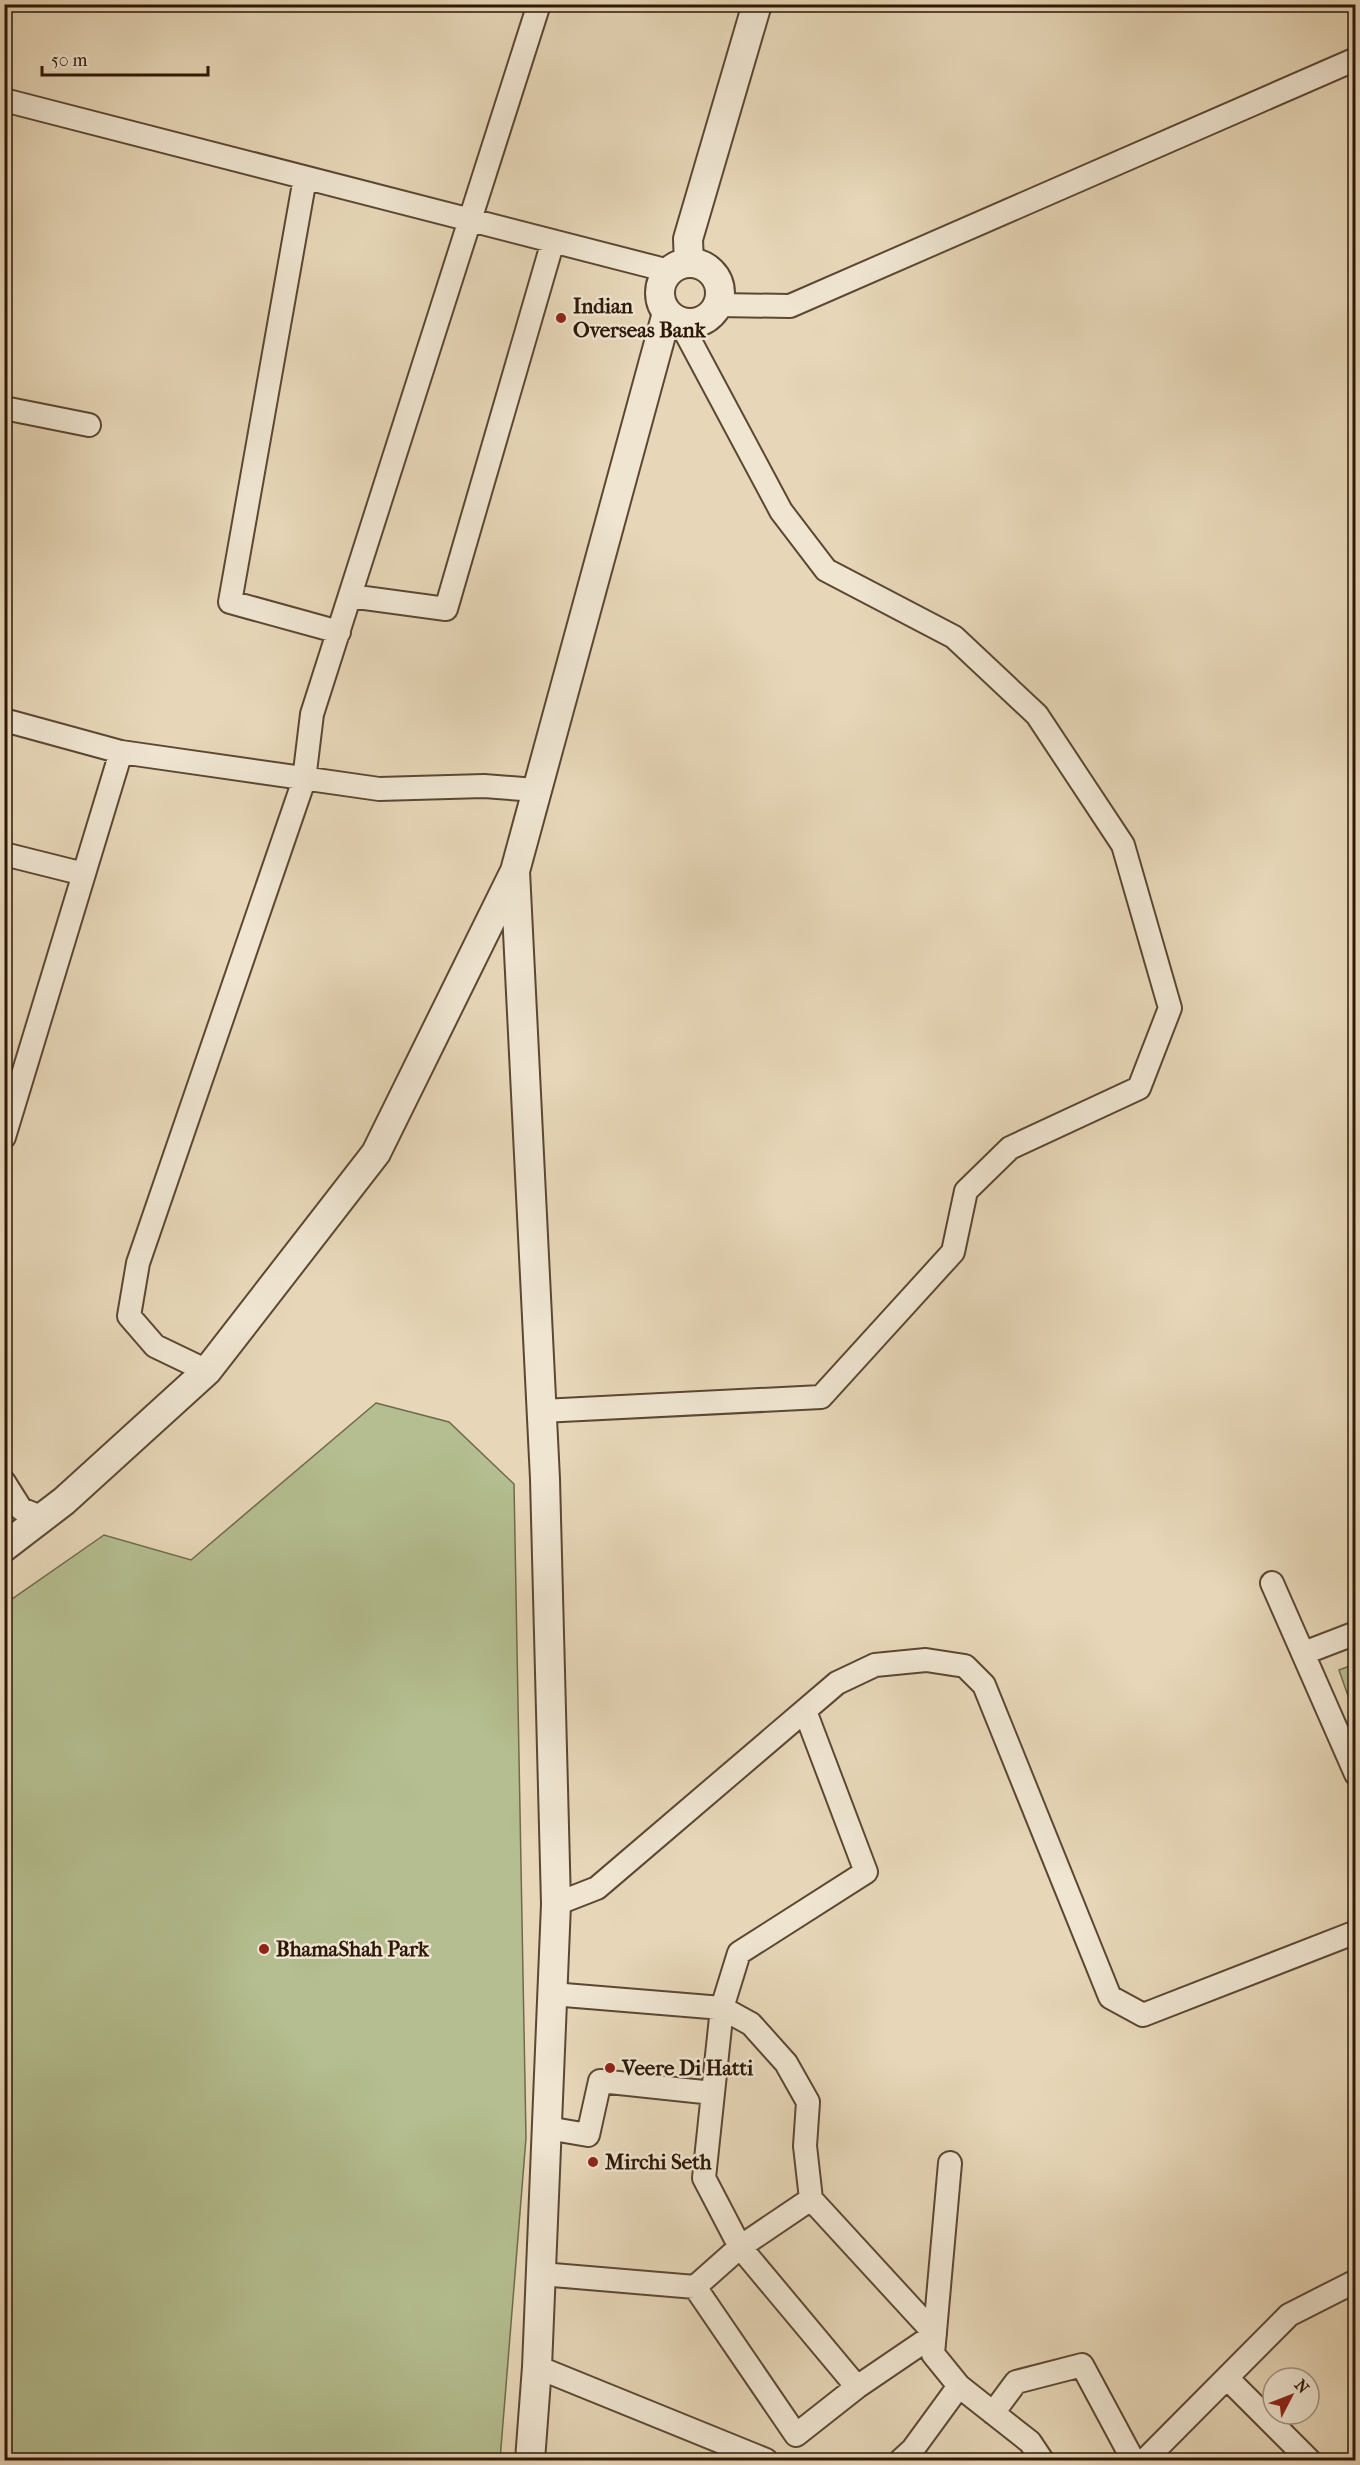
<svg xmlns="http://www.w3.org/2000/svg" width="1360" height="2465" viewBox="0 0 1360 2465" font-family="'IM FELL French Canon',serif">
	<style>
		.park { fill: #b4be90; stroke: #706a4c; stroke-width: 1.5 }
		.lines { fill: none; stroke-linecap: round; stroke-linejoin: round }
		.minor-casing { stroke: #5c4733; stroke-width: 26 }
		.tertiary-casing { stroke: #5c4733; stroke-width: 32 }
		.minor { stroke: #efe5d1; stroke-width: 22 }
		.tertiary { stroke: #efe5d1; stroke-width: 28 }
		.poi-dot { fill: #8f2418; stroke: #efe5d1; stroke-width: 2 }
		.labels { text-anchor: middle; stroke-width: 5; stroke-linejoin: round; paint-order: stroke }
		.poi-label { font-size: 21px; font-weight: bold; fill: #2d1707; stroke: #efe5d1; text-anchor: start }
	</style>
	<rect width="100%" height="100%" fill="#e7d7b8"/>
	<filter id="stains"><feTurbulence type="fractalNoise" baseFrequency=".00333" numOctaves="4"/><feColorMatrix values="0 0 0 0 .2 0 0 0 0 .09 0 0 0 0 .02 0 0 0 .5 -.17"/></filter>
	<radialGradient id="worn" r=".72"><stop offset=".6" stop-color="#630" stop-opacity="0"/><stop offset="1" stop-color="#630" stop-opacity=".3"/></radialGradient>
	<path class="park" d="M376 1403 449 1422 514 1484 526 2138 500 2460H5V1604L104 1535 191 1560Z
		M1355 1664H1356L1355 1716 1339 1670Z"/>
	<g class="lines">
		<defs>
			<path id="minor" d="M4 100 669 271
				M305 178 230 602 339 632
				M717 305 790 306 1356 59
				M4 408 89 425
				M350 596 446 609 553 241
				M4 720 121 752 379 789 484 786 536 790
				M4 854 84 874
				M4 1137 121 752
				M207 1371 155 1346 129 1316 138 1263 304 780 312 714 539 4
				M542 1411 821 1397 953 1252 966 1191 1010 1148 1139 1088 1170 1008 1123 845 1037 715 954 637 826 570 781 511 680 322
				M4 1482 21 1509 43 1518
				M1272 1583 1356 1774
				M1304 1653 1356 1633
				M556 1904 597 1888 837 1683 875 1665 926 1660 965 1666 984 1685 1110 1997 1143 2015 1356 1932
				M552 1994 722 2008 739 1953 866 1872 805 1711
				M547 2128 588 2135 600 2081 713 2093
				M950 2163 933 2354 959 2386 1030 2442 1042 2460
				M811 2199 935 2334 857 2387 740 2247Z
				M541 2274 695 2287 740 2247 704 2178 722 2008 751 2024 786 2063 808 2102 805 2146 811 2199
				M695 2287 796 2435 857 2387
				M537 2367 766 2460
				M1227 2378 1309 2460
				M993 2413 1016 2382 1082 2365 1133 2460
				M901 2460 913 2449 959 2386
				M1145 2460 1289 2315 1356 2281"/>
			<path id="tertiary" d="M660 293a30 30 0 1 1 60 0a30 30 0 1 1-60 0Z
				M689 263 688 239 757 4
				M515 871 545 1479 556 1904 537 2367 530 2460
				M4 1547 64 1501 207 1371 376 1153 515 871 667 313"/>
		</defs>
		<use href="#minor" class="minor-casing"/>
		<use href="#tertiary" class="tertiary-casing"/>
		<use href="#minor" class="minor"/>
		<use href="#tertiary" class="tertiary"/>
	</g>
	<g class="poi-dot">
		<circle cx="561" cy="318" r="6"/>
		<circle cx="264" cy="1949" r="6"/>
		<circle cx="610" cy="2068" r="6"/>
		<circle cx="593" cy="2162" r="6"/>
	</g>
	<g class="labels">
		<g class="poi-label">
			<text x="573" y="313">Indian<tspan x="573" dy="24">Overseas Bank</tspan></text>
			<text x="276" y="1956">BhamaShah Park</text>
			<text x="622" y="2075">Veere Di Hatti</text>
			<text x="605" y="2169">Mirchi Seth</text>
		</g>
	</g>
	<rect width="1360" height="2465" fill="none" stroke="#e7d7b8" stroke-width="24"/>
	<rect x="6" y="6" width="1348" height="2453" fill="none" stroke="#2d1707" stroke-width="3"/>
	<rect x="12" y="12" width="1336" height="2441" fill="none" stroke="#2d1707" stroke-width="1.5"/>
	<g transform="translate(1291 2396) rotate(48)"><circle r="28" fill="#efe5d1" stroke="#a19380" stroke-width="1.5"/>
	<path d="M0-4.5L10 22L0 15L-10 22Z" fill="#8f2418"/>
	<text y="-9" font-size="16" font-weight="bold" text-anchor="middle" fill="#2d1707">N</text>
	</g>
	<path d="M42 66v9h166v-9" fill="none" stroke="#2d1707" stroke-width="3"/>
	<text x="51" y="66" font-size="18" fill="#2d1707" stroke="#efe5d1" stroke-width="4.5" paint-order="stroke">50 m</text>
	<rect width="100%" height="100%" filter="url(#stains)"/>
	<rect width="100%" height="100%" fill="url(#worn)"/>
</svg>
